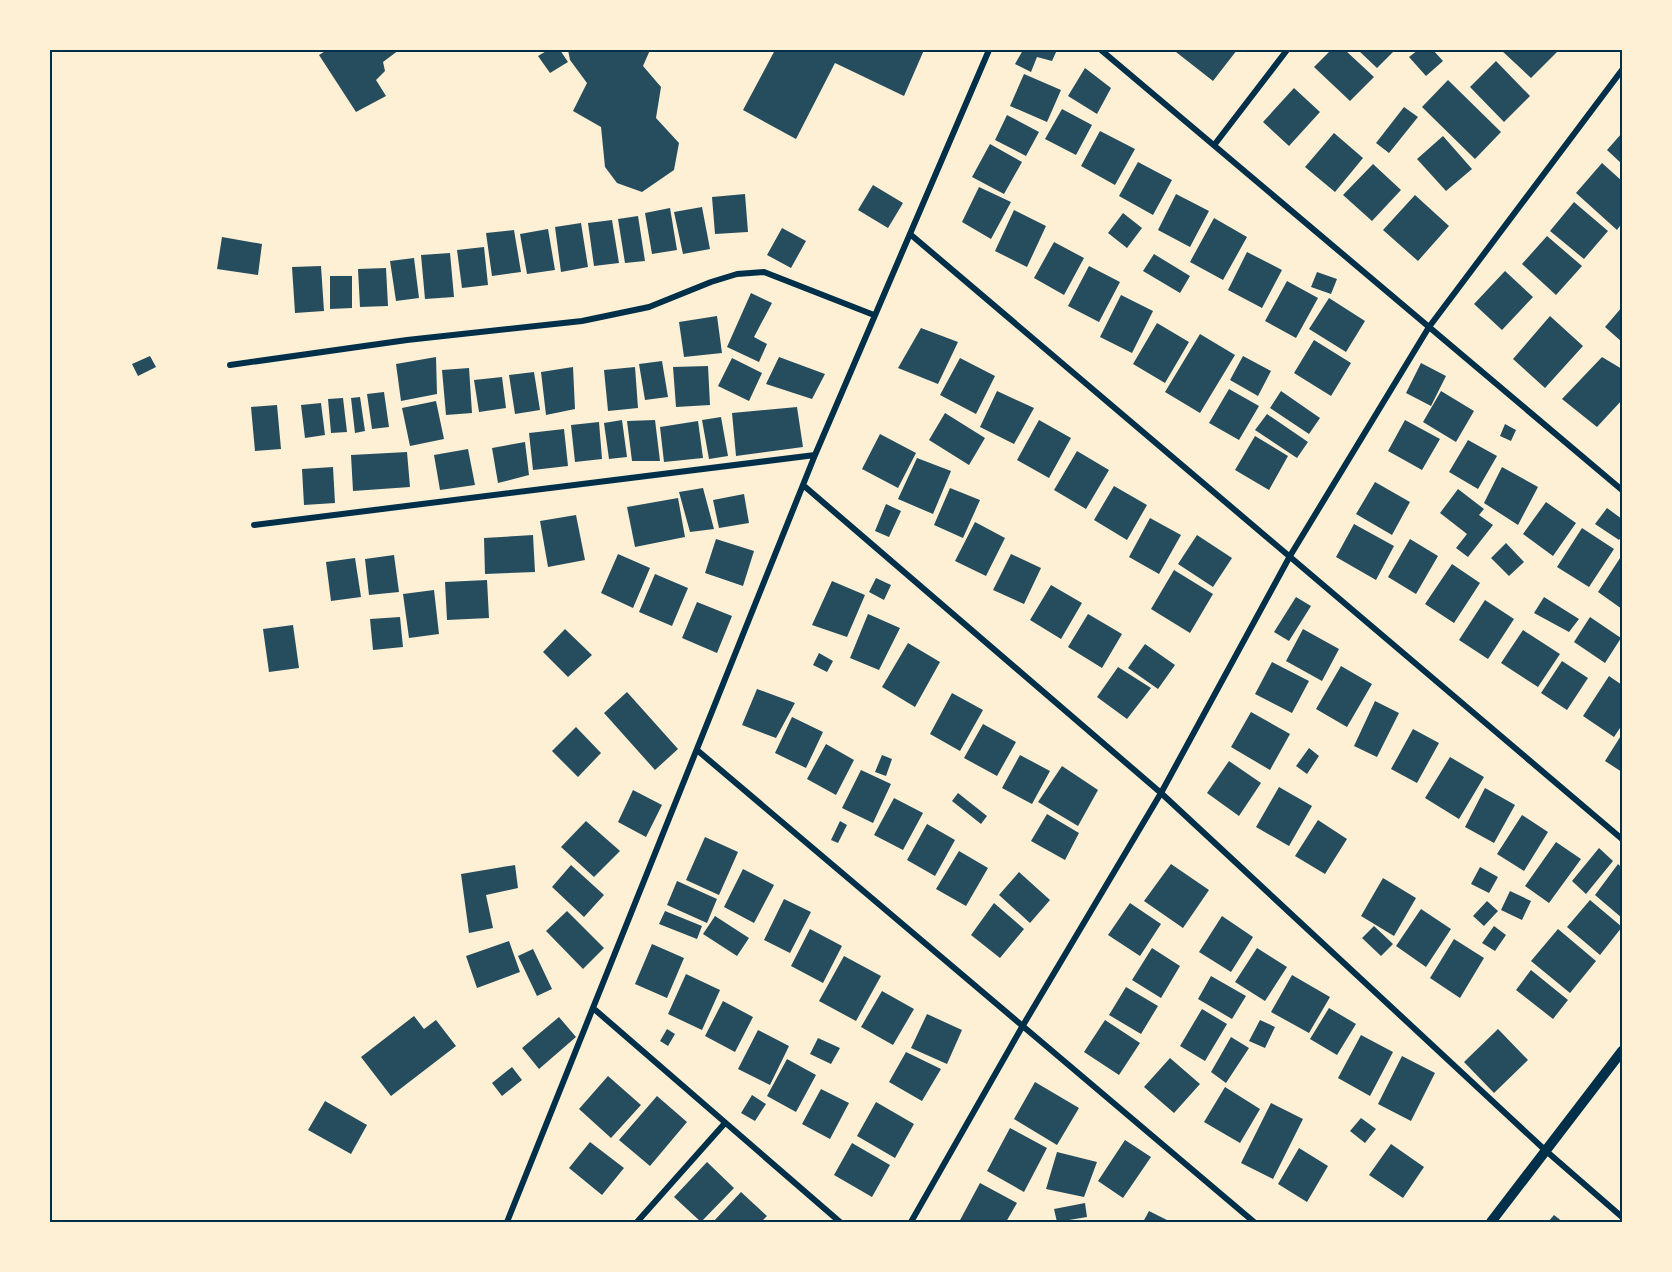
<svg xmlns="http://www.w3.org/2000/svg" width="1672" height="1272" viewBox="0 0 1672 1272" font-family="Barlow,sans-serif">
	<style>
		.building { fill: #264d5e }
		.lines { fill: none; stroke-linecap: round; stroke-linejoin: round }
		.minor { stroke: #003049; stroke-width: 6 }
		.tertiary { stroke: #003049; stroke-width: 10 }
		.neatline { fill: none; stroke: #003049; stroke-width: 2 }
	</style>
	<rect width="100%" height="100%" fill="#fdf0d5"/>
	<path class="building" d="M327 50H399L383 62 385 71 376 80 386 96 356 112 319 55Z
		M548 50H560L568 62 550 73 538 56Z
		M568 50H650L643 66 661 87 656 118 679 143 674 170 642 192 617 183 605 167 601 127 573 111 587 83 570 60Z
		M775 50H792L797 52 798 50H924L904 96 835 63 796 139 743 110Z
		M1023 50H1057L1052 61 1037 57 1031 72 1015 64Z
		M1178 50H1237L1213 81 1176 52Z
		M1331 50H1345L1374 77 1350 101 1314 67Z
		M1358 50H1395L1377 68Z
		M1418 50H1433L1443 61 1426 76 1409 57Z
		M1501 50H1555L1557 52 1531 78Z
		M1496 61 1530 96 1504 122 1470 87Z
		M1085 68 1111 88 1097 114 1068 96Z
		M1024 74 1061 90 1047 122 1010 106Z
		M1448 80 1501 132 1475 159 1422 107Z
		M1294 88 1320 112 1289 146 1263 122Z
		M1404 107 1418 117 1389 153 1376 143Z
		M1062 109 1092 125 1076 155 1045 139Z
		M1007 115 1039 132 1026 156 995 140Z
		M1100 131 1135 149 1115 185 1081 166Z
		M1334 133 1363 158 1335 192 1305 167Z
		M1622 133V164L1607 150Z
		M1443 136 1472 169 1446 191 1417 159Z
		M990 144 1022 162 1004 194 972 177Z
		M1138 162 1172 180 1153 215 1119 196Z
		M1602 163 1622 181V223L1617 230 1576 193Z
		M1373 164 1401 190 1372 221 1343 195Z
		M873 185 903 203 888 228 858 210Z
		M979 187 1011 202 991 239 962 222Z
		M745 194 748 232 715 234 712 197Z
		M1176 194 1209 211 1190 247 1158 230Z
		M1415 195 1449 226 1418 261 1383 230Z
		M1574 202 1608 231 1584 259 1550 231Z
		M702 207 710 249 683 254 674 212Z
		M670 208 677 250 652 254 645 213Z
		M1014 210 1046 226 1027 267 995 251Z
		M1123 213 1142 228 1127 248 1108 233Z
		M638 216 645 261 625 263 618 219Z
		M1214 218 1247 237 1223 280 1190 262Z
		M612 220 619 263 594 266 588 223Z
		M581 223 588 267 561 272 555 227Z
		M782 228 806 241 791 268 767 255Z
		M548 229 555 270 527 274 520 234Z
		M514 230 521 272 492 276 486 233Z
		M1547 236 1582 266 1556 295 1522 264Z
		M222 237 262 244 258 275 217 269Z
		M1054 242 1084 258 1064 295 1034 278Z
		M484 247 488 285 462 288 457 250Z
		M1247 252 1282 270 1262 308 1228 290Z
		M450 253 454 297 425 299 421 255Z
		M1154 254 1190 276 1180 293 1143 271Z
		M414 258 419 298 396 301 390 261Z
		M321 266 324 311 295 313 292 267Z
		M1089 266 1120 282 1099 322 1068 306Z
		M386 268 388 306 360 307 358 269Z
		M1505 271 1533 297 1502 330 1474 304Z
		M1317 272 1337 279 1331 294 1311 287Z
		M330 276H352V308L330 309Z
		M1287 281 1318 298 1296 338 1265 321Z
		M751 293 772 303 754 337 767 344 759 362 727 347Z
		M1121 295 1153 311 1132 353 1100 337Z
		M1329 298 1365 321 1346 352 1309 329Z
		M1622 307V342L1605 327Z
		M717 316 722 353 684 357 679 322Z
		M1550 316 1583 346 1545 388 1513 359Z
		M1157 323 1189 342 1165 383 1133 364Z
		M921 328 958 342 938 384 898 368Z
		M1200 334 1235 355 1200 413 1165 392Z
		M1314 340 1351 363 1331 396 1294 373Z
		M150 356 156 367 138 376 132 364Z
		M1243 356 1271 371 1258 396 1230 380Z
		M436 357 437 394 401 401 396 364Z
		M779 357 825 374 812 399 766 384Z
		M1602 357 1622 369V400L1597 427 1562 399Z
		M732 358 762 373 749 401 718 386Z
		M960 358 995 376 976 414 940 395Z
		M662 361 668 397 645 400 639 364Z
		M1421 363 1446 376 1431 406 1406 393Z
		M708 366 710 405 676 407 673 367Z
		M573 367 575 409 546 415 541 372Z
		M635 367 638 408 608 411 604 370Z
		M469 368 472 413 446 415 442 370Z
		M534 372 540 410 515 414 509 375Z
		M502 377 506 408 479 412 474 380Z
		M1229 389 1259 406 1239 440 1209 423Z
		M997 391 1034 408 1014 444 980 427Z
		M1281 391 1320 418 1309 434 1270 408Z
		M1441 391 1474 411 1456 442 1423 422Z
		M384 392 389 427 372 429 367 394Z
		M360 397 365 431 355 433 351 398Z
		M343 398 347 432 331 433 328 399Z
		M436 401 444 439 410 446 402 408Z
		M321 403 325 435 305 438 301 405Z
		M277 405 281 449 255 451 251 407Z
		M797 407 803 447 736 456 732 413Z
		M945 413 985 438 969 465 929 440Z
		M1267 414 1308 442 1297 458 1255 430Z
		M721 417 728 456 709 459 702 420Z
		M622 420 627 457 609 459 604 423Z
		M655 420 660 461H632L627 421Z
		M1039 420 1071 438 1049 478 1017 460Z
		M1405 420 1440 439 1422 470 1388 451Z
		M698 421 703 458 664 462 660 427Z
		M599 422 602 459 575 462 571 425Z
		M1505 424 1516 430 1511 441 1500 436Z
		M564 429 568 466 533 470 529 433Z
		M880 434 916 453 898 488 862 469Z
		M1255 436 1288 456 1269 490 1235 470Z
		M1468 440 1497 456 1478 489 1449 472Z
		M525 442 529 475 498 483 492 448Z
		M468 449 475 485 440 490 434 455Z
		M1077 451 1109 470 1086 509 1054 490Z
		M407 452 410 487 353 491 351 455Z
		M917 458 951 471 933 514 898 499Z
		M333 467 335 503 304 505 302 469Z
		M1502 467 1538 487 1518 525 1484 503Z
		M1375 482 1410 502 1392 535 1356 514Z
		M1114 486 1147 505 1127 540 1094 520Z
		M703 488 714 529 690 532 679 492Z
		M950 488 980 500 963 538 934 525Z
		M1458 489 1484 509 1479 515 1493 525 1468 557 1456 548 1467 534 1440 513Z
		M744 494 749 523 719 528 713 500Z
		M678 498 685 537 635 547 627 507Z
		M1546 502 1576 523 1553 556 1523 534Z
		M886 504 901 511 889 537 875 531Z
		M1607 508 1622 519V536L1619 540 1595 524Z
		M576 515 585 560 548 567 540 521Z
		M1150 518 1181 535 1159 574 1129 557Z
		M975 522 1005 538 986 576 955 561Z
		M1354 524 1394 546 1376 580 1336 557Z
		M1582 528 1614 549 1589 587 1557 567Z
		M533 535 535 572 485 574 484 538Z
		M1197 535 1232 558 1213 587 1178 564Z
		M716 539 754 551 743 586 705 573Z
		M1410 539 1438 556 1416 594 1388 577Z
		M1506 543 1524 562 1509 576 1491 558Z
		M618 554 650 568 633 608 601 593Z
		M1011 554 1041 568 1024 604 993 590Z
		M394 555 399 592 369 595 365 559Z
		M1622 555V609L1598 592Z
		M355 558 361 597 331 601 326 562Z
		M1452 564 1480 583 1454 623 1425 604Z
		M1174 570 1213 594 1190 633 1151 609Z
		M655 574 688 588 672 626 639 612Z
		M876 578 891 585 884 600 869 592Z
		M487 580 489 618 447 620 445 582Z
		M832 581 865 595 847 637 812 625Z
		M1051 585 1082 603 1061 639 1030 620Z
		M434 590 439 634 409 638 403 594Z
		M1296 597 1311 606 1289 641 1274 632Z
		M1544 597 1579 619 1569 632 1534 613Z
		M1485 600 1514 619 1488 659 1459 640Z
		M697 602 732 616 717 653 682 638Z
		M868 614 900 628 879 670 850 658Z
		M1088 614 1122 634 1102 668 1068 647Z
		M400 617 403 647 373 650 370 619Z
		M1590 617 1621 638 1605 663 1574 642Z
		M293 625 299 668 269 672 263 629Z
		M565 629 592 655 568 677 543 652Z
		M1303 629 1339 649 1322 681 1286 661Z
		M1523 630 1560 654 1538 687 1501 663Z
		M908 643 940 662 915 707 882 687Z
		M1145 644 1175 665 1158 689 1128 668Z
		M819 653 833 661 827 672 813 665Z
		M1562 661 1588 678 1567 710 1541 693Z
		M1272 662 1309 681 1292 713 1255 694Z
		M1341 666 1372 684 1347 727 1316 709Z
		M1118 667 1151 688 1127 719 1097 697Z
		M1609 676 1622 685V725L1614 737 1583 716Z
		M757 689 795 703 776 738 742 725Z
		M627 692 678 749 655 770 604 713Z
		M952 693 983 710 960 751 930 734Z
		M1375 701 1399 713 1377 757 1354 746Z
		M1251 712 1290 734 1270 770 1231 747Z
		M792 717 823 732 806 768 775 753Z
		M983 724 1016 742 997 776 964 758Z
		M576 727 601 753 578 777 552 751Z
		M1413 729 1439 743 1417 783 1391 769Z
		M1622 734V772L1605 761Z
		M826 744 854 760 836 795 807 779Z
		M1309 748 1319 756 1307 774 1296 766Z
		M882 755 892 759 886 776 875 772Z
		M1020 755 1050 771 1032 804 1002 788Z
		M1450 757 1484 777 1459 819 1425 798Z
		M1229 761 1261 783 1239 816 1207 793Z
		M1062 766 1098 790 1078 826 1038 802Z
		M861 770 891 784 873 823 842 808Z
		M1279 787 1312 806 1289 846 1256 827Z
		M1485 788 1515 805 1494 843 1465 827Z
		M633 790 662 805 646 837 618 822Z
		M958 793 987 816 981 824 952 801Z
		M894 798 923 813 903 850 874 835Z
		M1047 814 1079 833 1065 860 1031 841Z
		M1522 815 1548 832 1524 871 1497 854Z
		M1318 820 1347 839 1325 874 1295 856Z
		M586 821 620 851 594 877 561 847Z
		M840 821 847 825 838 843 831 840Z
		M927 824 955 840 935 876 907 860Z
		M705 837 738 852 719 895 686 880Z
		M1556 842 1581 859 1549 903 1525 886Z
		M1599 848 1613 861 1586 894 1572 881Z
		M959 851 988 868 966 906 936 889Z
		M1171 864 1209 890 1183 928 1144 901Z
		M1618 864 1622 868V918L1595 895Z
		M515 865 518 888 486 895 493 928 469 933 461 874Z
		M571 865 604 895 584 917 552 887Z
		M1480 867 1498 877 1489 893 1471 884Z
		M743 869 774 885 754 923 724 907Z
		M1019 872 1050 900 1030 923 999 895Z
		M1383 878 1416 898 1394 936 1361 916Z
		M677 881 717 899 707 923 667 905Z
		M1510 891 1531 901 1522 920 1501 910Z
		M784 899 811 912 790 953 764 940Z
		M1590 900 1622 927 1600 955 1567 927Z
		M1487 901 1498 911 1484 926 1473 916Z
		M994 903 1024 929 1000 958 971 935Z
		M1130 903 1161 924 1140 956 1108 935Z
		M1421 909 1451 929 1426 967 1396 946Z
		M567 911 604 948 583 969 546 931Z
		M665 911 702 926 697 939 659 924Z
		M715 916 749 938 737 956 703 934Z
		M1222 916 1253 937 1231 972 1199 952Z
		M1374 926 1393 944 1381 956 1362 938Z
		M1494 926 1506 935 1495 951 1482 943Z
		M810 929 842 946 823 983 791 966Z
		M1558 929 1596 961 1570 993 1531 961Z
		M1454 939 1484 958 1460 998 1430 978Z
		M509 941 520 972 477 988 466 956Z
		M652 944 684 958 667 998 635 984Z
		M1152 948 1180 966 1161 998 1132 980Z
		M1257 948 1287 967 1265 1001 1235 982Z
		M533 949 552 989 537 996 518 956Z
		M844 956 881 976 856 1021 819 1001Z
		M1531 970 1568 1000 1553 1019 1516 990Z
		M686 974 720 990 702 1030 668 1014Z
		M1292 975 1330 997 1309 1033 1271 1012Z
		M1211 976 1246 996 1232 1019 1198 999Z
		M1126 987 1158 1006 1141 1034 1109 1015Z
		M882 991 914 1009 893 1045 861 1027Z
		M723 1001 753 1017 735 1052 705 1036Z
		M1329 1008 1356 1024 1337 1055 1310 1039Z
		M1202 1009 1227 1024 1205 1061 1180 1046Z
		M927 1014 962 1030 947 1064 911 1048Z
		M414 1016 424 1029 436 1020 456 1046 391 1096 361 1057Z
		M559 1017 576 1037 539 1069 522 1048Z
		M1105 1020 1140 1043 1119 1075 1084 1052Z
		M1260 1020 1275 1027 1265 1048 1249 1041Z
		M667 1029 675 1034 668 1046 660 1041Z
		M1498 1029 1528 1060 1494 1093 1464 1062Z
		M758 1030 789 1046 770 1085 738 1069Z
		M1361 1035 1393 1052 1370 1096 1338 1078Z
		M1231 1037 1249 1048 1226 1083 1211 1072Z
		M818 1038 840 1048 831 1064 810 1054Z
		M906 1052 941 1069 922 1101 889 1082Z
		M1402 1056 1435 1073 1411 1121 1378 1104Z
		M1170 1058 1200 1084 1174 1113 1144 1087Z
		M787 1059 816 1075 796 1112 767 1096Z
		M512 1067 522 1080 502 1096 492 1083Z
		M608 1076 641 1105 611 1138 579 1109Z
		M1035 1082 1079 1108 1057 1145 1014 1119Z
		M1225 1087 1260 1109 1240 1143 1204 1122Z
		M821 1089 849 1103 830 1139 802 1124Z
		M752 1095 766 1104 755 1121 741 1113Z
		M657 1096 687 1122 650 1166 619 1140Z
		M325 1101 367 1125 351 1154 308 1130Z
		M876 1102 914 1124 895 1158 857 1136Z
		M1271 1103 1303 1119 1273 1179 1241 1163Z
		M1361 1118 1376 1129 1365 1143 1350 1131Z
		M1010 1128 1047 1148 1024 1192 987 1171Z
		M1125 1140 1151 1157 1123 1198 1098 1181Z
		M590 1142 624 1168 602 1195 569 1168Z
		M852 1143 890 1165 872 1197 834 1175Z
		M1391 1144 1424 1167 1403 1198 1369 1175Z
		M1299 1148 1328 1166 1307 1202 1278 1184Z
		M1057 1152 1097 1162 1084 1197 1046 1189Z
		M707 1162 734 1188 701 1222 674 1197Z
		M980 1183 1017 1203 1006 1222H959Z
		M741 1192 767 1216 761 1222H713Z
		M1085 1203 1087 1217 1057 1222 1054 1209Z
		M1149 1211 1171 1222H1143Z
		M1554 1215 1563 1222H1548Z"/>
	<g class="lines">
		<path class="minor" d="M1101 50 1622 490
			M1215 144 1287 50
			M910 234 1622 839
			M230 365 407 340 582 321 649 307 711 282 737 274 764 272 874 315
			M803 485 1161 793 1545 1150 1622 1217
			M254 525 815 455
			M697 750 1254 1222
			M593 1008 840 1222
			M507 1222 815 455 989 50
			M637 1222 725 1123
			M911 1222 1022 1027 1161 793 1290 556 1429 327 1622 70"/>
		<path class="tertiary" d="M1491 1222 1622 1051"/>
	</g>
	<rect width="1672" height="1272" fill="none" stroke="#fdf0d5" stroke-width="102"/>
	<rect x="51" y="51" width="1570" height="1170" class="neatline"/>
</svg>
